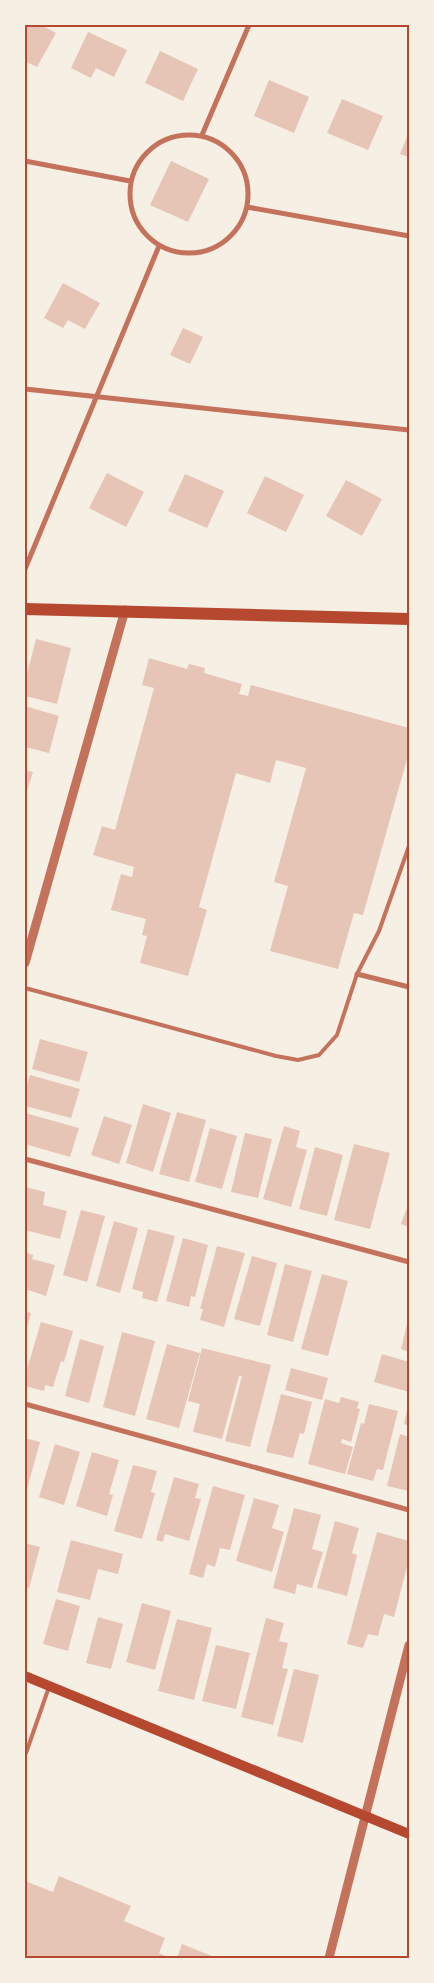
<svg xmlns="http://www.w3.org/2000/svg" width="434" height="1983" viewBox="0 0 434 1983" font-family="Merriweather,serif">
	<style>
		.building { fill: #e6c5b7 }
		.lines { fill: none; stroke-linecap: round; stroke-linejoin: round }
		.service { stroke: #c5725c; stroke-width: 4 }
		.minor { stroke: #c5725c; stroke-width: 5 }
		.tertiary { stroke: #c5725c; stroke-width: 9 }
		.secondary { stroke: #b5482f; stroke-width: 10 }
		.primary { stroke: #b5482f; stroke-width: 12 }
		.neatline { fill: none; stroke: #b5482f; stroke-width: 2 }
	</style>
	<rect width="100%" height="100%" fill="#f6efe4"/>
	<path class="building" d="M25 25H41L56 33 37 67 25 61Z
		M88 32 127 50 114 77 96 68 91 78 71 68Z
		M160 51 198 69 183 101 145 83Z
		M269 80 309 97 294 133 254 116Z
		M342 99 383 116 368 150 327 133Z
		M409 132V157L400 154Z
		M171 161 209 179 188 222 150 205Z
		M63 283 100 303 85 329 68 320 63 328 44 318Z
		M183 328 203 337 190 364 170 355Z
		M107 473 144 492 126 527 89 508Z
		M185 474 224 491 207 528 168 511Z
		M265 476 304 495 286 532 247 513Z
		M346 480 382 499 362 536 326 516Z
		M36 639 71 648 57 704 25 696V682Z
		M149 658 187 669 189 664 205 668 204 673 242 684 239 694 248 696 251 685 409 728V752L363 915 354 913 338 969 270 951 288 886 274 882 306 768 276 760 270 783 236 773 199 907 207 910 188 976 140 963 147 936 142 935 146 919 111 910 121 874 132 877 134 867 93 855 102 826 115 830 154 688 142 685Z
		M25 706 59 716 49 753 25 747Z
		M25 770 33 772 25 797Z
		M40 1039 88 1052 79 1082 32 1069Z
		M30 1075 80 1089 71 1118 25 1106V1092Z
		M143 1104 171 1113 153 1172 126 1163Z
		M177 1112 206 1120 189 1182 159 1174Z
		M25 1113 79 1128 70 1157 25 1144Z
		M104 1116 132 1125 119 1164 91 1155Z
		M284 1126 300 1131 296 1147 307 1150 291 1207 263 1199Z
		M210 1128 237 1136 222 1189 195 1182Z
		M245 1133 272 1139 258 1198 231 1192Z
		M354 1144 390 1153 370 1229 334 1220Z
		M315 1147 343 1155 327 1216 299 1209Z
		M25 1187 45 1192 43 1205 67 1211 60 1239 25 1230Z
		M409 1202V1227L401 1224Z
		M81 1210 105 1216 87 1282 63 1275Z
		M114 1221 138 1228 120 1293 96 1286Z
		M148 1229 175 1236 157 1302 142 1298 143 1292 132 1289Z
		M183 1238 208 1245 195 1297 191 1296 189 1307 166 1301Z
		M217 1246 245 1253 224 1327 200 1320 203 1309H200Z
		M25 1252 33 1255 32 1259 55 1265 46 1296 25 1289Z
		M252 1256 277 1263 260 1326 234 1319Z
		M285 1264 312 1271 293 1342 267 1335Z
		M322 1274 348 1281 328 1356 301 1349Z
		M25 1311 31 1313 26 1332H25Z
		M41 1322 73 1331 64 1362 61 1361 53 1387 45 1385 44 1391 25 1386V1376Z
		M407 1324 409 1325V1352L401 1349Z
		M122 1332 155 1341 135 1416 103 1407Z
		M80 1339 104 1346 89 1403 65 1396Z
		M167 1344 200 1353 179 1428 146 1419Z
		M202 1348 271 1365 250 1447 225 1441 242 1376H239L222 1439 193 1432 200 1404 188 1401Z
		M382 1354 409 1362V1392L374 1382Z
		M291 1368 328 1378 322 1400 285 1390Z
		M281 1394 312 1402 304 1434 300 1433 293 1458 266 1452Z
		M341 1397 359 1402 357 1408 360 1409 351 1442 342 1439 341 1443 353 1447 345 1474 308 1464 325 1399 339 1403Z
		M369 1404 398 1411 383 1470 377 1469 373 1481 347 1474 361 1423 364 1424Z
		M408 1406 409 1407V1426L404 1424Z
		M400 1434 409 1437V1491L387 1486Z
		M25 1438 40 1442 26 1493H25Z
		M55 1444 80 1452 64 1505 39 1497Z
		M92 1452 119 1460 109 1494 113 1495 107 1516 76 1506Z
		M133 1465 157 1471 151 1492 155 1493 142 1539 114 1531Z
		M174 1477 199 1484 195 1498 201 1499 189 1541 165 1534 163 1542 156 1540Z
		M213 1486 245 1495 230 1550 220 1548 215 1567 207 1564 203 1578 189 1574Z
		M254 1498 279 1505 272 1528 284 1532 272 1572 236 1561Z
		M294 1508 321 1515 312 1549 323 1552 312 1588 297 1584 295 1594 273 1588Z
		M335 1521 359 1528 352 1553 357 1555 347 1596 317 1588Z
		M377 1532 409 1541V1559L394 1617 384 1614 378 1636 368 1634 363 1648 347 1644Z
		M71 1540 123 1554 118 1574 98 1569 90 1600 57 1592Z
		M25 1543 40 1547 29 1588 25 1587Z
		M56 1599 80 1606 68 1651 43 1644Z
		M142 1603 171 1611 155 1670 126 1662Z
		M98 1617 123 1624 111 1669 86 1663Z
		M266 1618 284 1623 279 1641 288 1643 282 1668 288 1669 273 1725 241 1717Z
		M177 1619 212 1628 194 1700 158 1691Z
		M216 1645 250 1653 236 1709 202 1701Z
		M294 1669 319 1675 303 1743 277 1736Z
		M59 1876 131 1906 124 1921 165 1938 159 1953 170 1958H25V1881L53 1892Z
		M182 1944 217 1958H177Z"/>
	<g class="lines">
		<path class="service" d="M25 988 276 1056 298 1060 319 1055 337 1035 357 974 379 931 409 846
			M26 1753 49 1687"/>
		<path class="minor" d="M130 194a59 59 0 1 1 118 0a59 59 0 1 1-118 0Z
			M202 135 249 25
			M25 161 130 181
			M247 207 409 236
			M25 389 409 430
			M25 569 159 246
			M357 974 409 987
			M25 1159 409 1262
			M25 1404 409 1510"/>
		<path class="tertiary" d="M25 963 125 610
			M329 1958 409 1645"/>
		<path class="secondary" d="M25 1676 409 1834"/>
		<path class="primary" d="M25 609 409 619"/>
	</g>
	<rect width="434" height="1983" fill="none" stroke="#f6efe4" stroke-width="52"/>
	<rect x="26" y="26" width="382" height="1931" class="neatline"/>
</svg>
